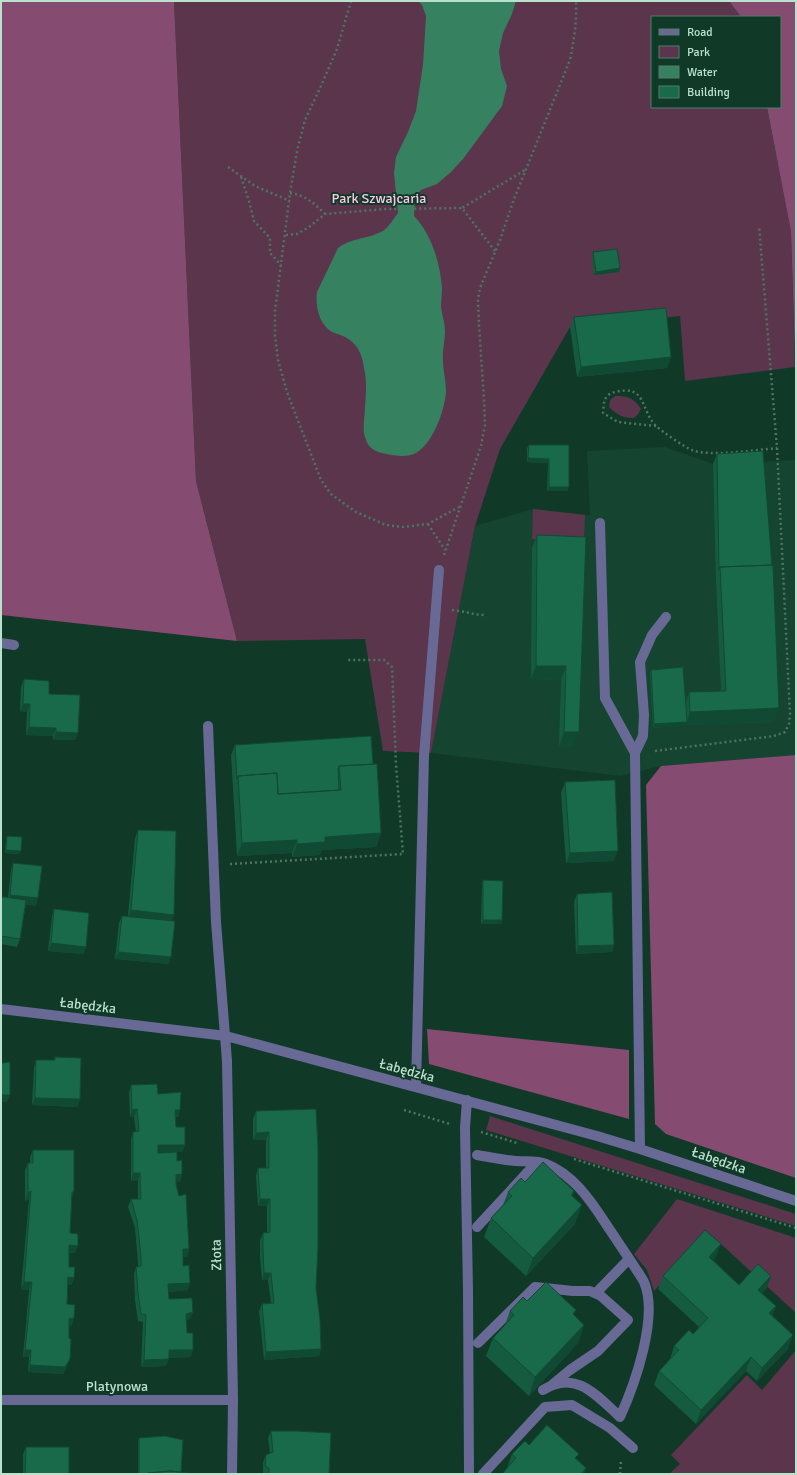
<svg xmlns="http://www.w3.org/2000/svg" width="797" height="1475" viewBox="0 0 797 1475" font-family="Signika,sans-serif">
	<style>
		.built { fill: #154430 }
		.green { fill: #5a354c }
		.forest { fill: #854b70 }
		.water { fill: #368260 }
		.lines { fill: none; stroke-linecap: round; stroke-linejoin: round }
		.path { stroke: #4d7563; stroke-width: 2.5; stroke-dasharray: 2 3; stroke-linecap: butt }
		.minor { stroke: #686995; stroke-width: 10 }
		.wall { fill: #155b40; fill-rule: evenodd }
		.shaded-wall { fill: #114a34 }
		.building { fill: #186a4a; stroke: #114a34 }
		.labels { text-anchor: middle; stroke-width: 4; stroke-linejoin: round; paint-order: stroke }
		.park-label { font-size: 14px; fill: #fcc6e6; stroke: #103928 }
		.street-label { font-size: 14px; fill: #bbe0cc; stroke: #103928 }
	</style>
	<rect width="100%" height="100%" fill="#103928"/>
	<path class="built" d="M665 447 713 464 796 460V755L661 766 620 776 431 753 475 526 533 509 590 515 587 451Z"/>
	<path class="green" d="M174 1H729L741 17H652V107H767L791 232 795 367 685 381 680 316 570 327 500 449 475 526 431 753 383 751 365 639 237 641 196 481Z
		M615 396C628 396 634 398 641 409L638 414 634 418C623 418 617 415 609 407L610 400Z
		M533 509 585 515 584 539H532Z
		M490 1116 796 1214V1226L486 1130Z
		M677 1199 796 1238V1313L709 1233 654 1291 647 1270 634 1254Z
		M796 1350V1474H669L680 1464 671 1455 747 1375 762 1390Z"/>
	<path class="forest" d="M1 1H174L196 481 237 641 1 615Z
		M729 1H796V386L791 232 767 107H780V17H741Z
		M796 755V1178L666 1134 655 1124 646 785 661 766Z
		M427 1029 629 1050V1119L429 1064Z"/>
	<path class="water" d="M418 1H516L512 14 503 33 499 51 501 69 507 86 502 106 463 159 451 172 437 184 421 190 415 197 414 216C432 235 440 263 442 288 442 294 441 301 441 307 442 315 445 323 445 331 445 341 442 351 443 361 443 371 446 381 446 391 445 410 433 445 414 454 407 457 394 456 387 454 376 452 368 449 365 437 362 428 365 417 365 407 366 394 367 380 364 368 363 358 359 347 351 341 346 336 339 335 332 332 319 324 315 306 317 292L338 248C350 238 369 239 383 231 389 227 394 218 398 213L394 173 396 157 408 132 416 111 423 65 426 16 422 5Z"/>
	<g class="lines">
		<path class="path" d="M351 1 337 49 321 86 305 120 297 151 290 193 275 311V336L278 360 287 392 321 480 331 494 356 512 386 525 403 527 428 524 459 507
			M228 167 255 186 290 201
			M241 177 249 201 254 221 270 238V253L281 265
			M290 193C305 195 315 204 325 214
			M286 235 297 234 309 227 325 214 385 209 462 208
			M495 251 462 208 525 170
			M656 426 618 422 603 413C604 403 603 395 615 392 647 384 640 410 656 426 663 432 684 447 692 450 708 457 757 450 777 448
			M428 524 445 550
			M444 555 481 446 485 425 484 400 479 325 478 300 480 288 500 240 514 199 570 60C574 40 577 22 576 1
			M452 610C464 611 474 615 486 615
			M655 751 774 736 785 732 789 724 790 714 777 448 759 226
			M230 864 403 854 396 765 392 667 384 660H346
			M404 1110 450 1124
			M481 1132 517 1143
			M574 1159 796 1228
			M620 1474 621 1460"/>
		<path class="minor" d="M600 523 605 698 635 753
			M1 643 14 645
			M208 726 216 922 227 1061 233 1400 232 1474
			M1 1009 226 1036 597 1136 640 1149 796 1201
			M416 1087 424 756 439 570
			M467 1100 465 1128 468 1290 469 1474
			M640 1149 635 753 643 736 644 715 640 662 652 635 666 617
			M477 1155C490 1157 503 1160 516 1161 527 1162 536 1160 546 1164 572 1174 589 1198 604 1221 614 1236 624 1251 634 1266 637 1271 641 1276 644 1282 659 1316 635 1384 620 1417 597 1396 576 1369 543 1390
			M477 1227 537 1162
			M596 1293 629 1259
			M478 1343 535 1287 573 1291H590L601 1296 628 1320 598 1351 570 1370 553 1384
			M1 1400H233
			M483 1474 545 1407 572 1405 610 1428 633 1448"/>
	</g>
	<path class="wall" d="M593 252 619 272 594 275 592 256Z
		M574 317 671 357 667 368 577 377 570 327Z
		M529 445H569V487L567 491H547L548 463 527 462V448Z
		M717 454 774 722 685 725 653 728 650 673 651 670 686 702 689 692 721 691 716 581 713 464Z
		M537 535 586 537 574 745 559 746 561 680 531 679 532 548Z
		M24 679 49 694 78 733 75 740H53V736L26 735 27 712 20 711 21 687Z
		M235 745 373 764 381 833 376 847 322 850 320 855 292 857V853L237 856 231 755Z
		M565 782 614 861 566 863 561 793Z
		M138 830 171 921 169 964 115 959 119 923 122 916H128L135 838Z
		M7 836 21 851 19 854 5 853 6 840Z
		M13 863 36 906 26 904 20 939 17 947 1 944V897H8L11 870Z
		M483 880 502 920 501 924H481L482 884Z
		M577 894 614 945 612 952 576 954 574 902Z
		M54 909 86 947 83 954 48 951 52 916Z
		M55 1057 80 1099 77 1107 32 1105 34 1067 36 1060H54Z
		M131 1085 158 1094 180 1110 178 1117H176V1127L183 1152H177V1161L182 1174 180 1182H176L189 1249 187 1257 183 1256V1266L188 1290 169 1292V1299L193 1312 190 1319 187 1320V1333L191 1357 169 1358 166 1366 141 1367 143 1322 138 1321 135 1300 134 1274 136 1267H138V1263L135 1228 128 1207 131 1199H138V1180L131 1181V1139L133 1132H136L134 1117H130L129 1092ZM158 1152H175L158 1153Z
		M316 1109V1288L321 1349 319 1356 264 1360 259 1311 262 1304 271 1303 268 1280H262L260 1257V1240L263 1233H267V1206H258L256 1176 258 1168H266V1140H253V1119L256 1111Z
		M33 1150 72 1199 70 1233 75 1253H69V1267L74 1278 71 1285H67V1304L72 1325 69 1326V1338L70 1359 67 1366 63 1374 28 1372 29 1357H23L29 1290 21 1289 29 1199 25 1201V1170L28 1163H30V1157Z
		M525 1182 574 1191 572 1197 575 1224 526 1276 484 1237 491 1218 503 1205 508 1192Z
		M716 1257 713 1260 739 1285 771 1276 766 1289 762 1294 776 1306 772 1316 788 1349 757 1381 746 1371 696 1424 654 1385 659 1371 670 1359 674 1346 693 1334 699 1327 658 1289 663 1276Z
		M527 1301 574 1315 584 1325 578 1343 529 1396 486 1356 493 1338 505 1325 510 1311Z
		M271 1431 329 1474H263V1462L266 1455 270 1454 268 1438Z
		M139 1438 181 1472 189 1474H138V1442Z
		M529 1445 577 1459 586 1468 584 1474H502L507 1468 512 1454Z
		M26 1447 69 1474H23V1454Z"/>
	<path class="shaded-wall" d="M620 268 619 272 594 275 596 272Z
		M671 357 667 368 577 377 581 367Z
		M528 458 549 459 548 463 527 462Z
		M549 487H569L567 491H547Z
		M536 666H566L561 680 531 679Z
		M23 704H30L27 712 20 711Z
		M779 708 774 722 685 725 653 728 654 724 687 722 690 712Z
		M29 727 56 728 53 736 26 735Z
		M56 732 78 733 75 740H53Z
		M564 732H579L574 745 559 746Z
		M381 833 376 847 322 850 320 855 292 857 297 844 325 837Z
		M297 840 292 853 237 856 242 843Z
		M6 850 21 851 19 854 5 853Z
		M618 851 614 861 566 863 570 853Z
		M10 895 38 898 36 906 7 902Z
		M131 910 174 915 171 922 128 917Z
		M483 920H502L501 924H481Z
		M51 943 86 947 83 954 48 951Z
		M614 945 612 952 576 954 578 946Z
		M118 952 171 957 169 964 115 959Z
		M1 1095H10L7 1102H1Z
		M35 1098 80 1099 77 1107 32 1105Z
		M137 1109 134 1117H130L132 1110Z
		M175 1110H180L178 1117H173Z
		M269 1132 266 1140H253L256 1133Z
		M158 1145H185L183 1152H155Z
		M133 1173H140L138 1180 131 1181Z
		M182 1174 180 1182H173L176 1175Z
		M31 1191 29 1199 25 1201 28 1193Z
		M72 1192H74L72 1199Z
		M260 1199H270L267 1206H258Z
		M582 1205 575 1224 526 1276 533 1258Z
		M721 1244 716 1257 704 1270 709 1257Z
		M69 1245 78 1246 75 1253H67Z
		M183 1249H189L187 1257 181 1256Z
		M264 1273H271L268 1280H262Z
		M771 1276 766 1289 753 1303 758 1290Z
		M68 1277 74 1278 71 1285H65Z
		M24 1282H32L29 1290 21 1289Z
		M190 1283 188 1290 166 1292 168 1284Z
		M776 1306 771 1320 769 1313Z
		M193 1312 190 1319 184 1321 186 1314Z
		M74 1318 72 1325 66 1326 69 1319Z
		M584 1325 578 1343 529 1396 535 1377Z
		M793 1335 788 1349 757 1381 762 1368Z
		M321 1349 319 1356 264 1360 266 1352Z
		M25 1350H31L29 1357H23Z
		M169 1350H193L191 1357 166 1358Z
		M751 1357 746 1371 696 1424 701 1410Z
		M70 1359 67 1366 63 1374 28 1372 30 1365Z
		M169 1359 166 1366 141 1367 144 1360Z
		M586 1468 584 1474H581Z"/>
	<path class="building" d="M617 249 620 268 596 272 593 252Z
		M666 308 671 357 581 367 574 317Z
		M529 445H569V487H549V459L528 458Z
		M763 451 772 565 720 567 719 570 717 454Z
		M537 535 586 537 579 732H564L566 666H536Z
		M773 565 779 708 690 712 689 692 726 691 720 567Z
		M683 667 687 722 654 724 651 670Z
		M24 679 49 681V694L80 695 78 733 56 732V728L29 727 30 704H23Z
		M371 736 373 764 339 766 338 769 339 790 278 794 277 773 238 776 237 779 235 745Z
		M377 764 381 833 325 837V842L297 844V840L242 843 238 776 277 773 278 794 341 790 339 766Z
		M615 780 618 851 570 853 565 782Z
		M138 830 176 831 174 915 131 910Z
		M7 836 22 837 21 851 6 850Z
		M13 863 42 866 38 898 10 895Z
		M483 880 503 881 502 920H483Z
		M612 892 614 945 578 946 577 894Z
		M1 897H4L26 900 20 939 1 936Z
		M54 909 89 913 86 947 51 943Z
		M122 916 175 921 171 957 118 952Z
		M1 1044 2 1063 10 1062V1095H1Z
		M55 1057 81 1058 80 1099 35 1098 36 1060H55Z
		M157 1084 158 1094 181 1092 180 1110H175L176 1127H185V1145H158V1153L177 1152V1161L182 1160V1174L176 1175V1184L179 1196 186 1194 189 1249H183V1266L189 1265 190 1283 168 1284 169 1299 192 1298 193 1312 186 1314 187 1333H193V1350H169V1359L144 1360 146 1315 141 1314 138 1293 136 1267 141 1266V1256L137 1220 131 1199H141L140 1173H133V1132L139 1131 137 1109 132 1110 131 1085Z
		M316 1109 318 1147V1246L316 1288 320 1320 321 1349 266 1352 262 1304 274 1303 271 1273H264L263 1249V1233L270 1232V1199H260L258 1168H269V1132L256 1133V1111Z
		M33 1150H74V1192H72L70 1233 78 1234V1246L69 1245V1267H75L74 1278 68 1277 67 1304 75 1305 74 1318 69 1319V1338L71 1339 70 1359 65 1367 30 1365 31 1350H25L32 1282H24L31 1191 28 1193V1163H33Z
		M543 1162 574 1191 571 1195 582 1205 533 1258 491 1218 512 1196 508 1192 521 1178 525 1182Z
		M705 1230 721 1244 709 1257 739 1285 758 1264 771 1276 758 1290 776 1306 769 1313 793 1335 762 1368 751 1357 701 1410 659 1371 679 1350 674 1346 689 1330 693 1334 708 1318 663 1276Z
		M546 1282 576 1310 573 1314 584 1325 535 1377 493 1338 514 1315 510 1311 523 1297 527 1301Z
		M547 1425 579 1454 575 1458 586 1468 581 1474H502L516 1458 512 1454 525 1441 529 1445Z
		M271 1431H296L331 1433 329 1474H269V1468L265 1466 266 1455 273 1452Z
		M165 1436 183 1440 181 1472 170 1471 148 1473V1474H139V1438Z
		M26 1447H69V1474H25Z
		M170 1471 189 1473V1474H148V1473Z"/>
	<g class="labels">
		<g class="park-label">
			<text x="379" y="203">Park Szwajcaria</text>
		</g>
		<g class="street-label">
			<text transform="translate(88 1005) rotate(7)" y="5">Łabędzka</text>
			<text transform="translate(407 1070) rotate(15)" y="5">Łabędzka</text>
			<text transform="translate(719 1160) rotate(19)" y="5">Łabędzka</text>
			<text transform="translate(216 1255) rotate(-91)" y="5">Złota</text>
			<text x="117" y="1391">Platynowa</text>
		</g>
	</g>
	<rect width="797" height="1475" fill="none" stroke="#bbe0cc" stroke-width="4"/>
	<rect x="651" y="16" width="130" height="92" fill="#103928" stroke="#547c6a"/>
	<rect x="659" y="29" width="20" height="6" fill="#686995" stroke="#547c6a"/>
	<text x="687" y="36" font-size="12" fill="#bbe0cc">Road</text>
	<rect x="659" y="46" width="20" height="12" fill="#5a354c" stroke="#547c6a"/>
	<text x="687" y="56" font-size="12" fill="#bbe0cc">Park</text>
	<rect x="659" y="66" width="20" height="12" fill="#368260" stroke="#547c6a"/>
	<text x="687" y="76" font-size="12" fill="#bbe0cc">Water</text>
	<rect x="659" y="86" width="20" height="12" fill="#186a4a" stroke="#547c6a"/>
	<text x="687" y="96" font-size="12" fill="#bbe0cc">Building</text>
</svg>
